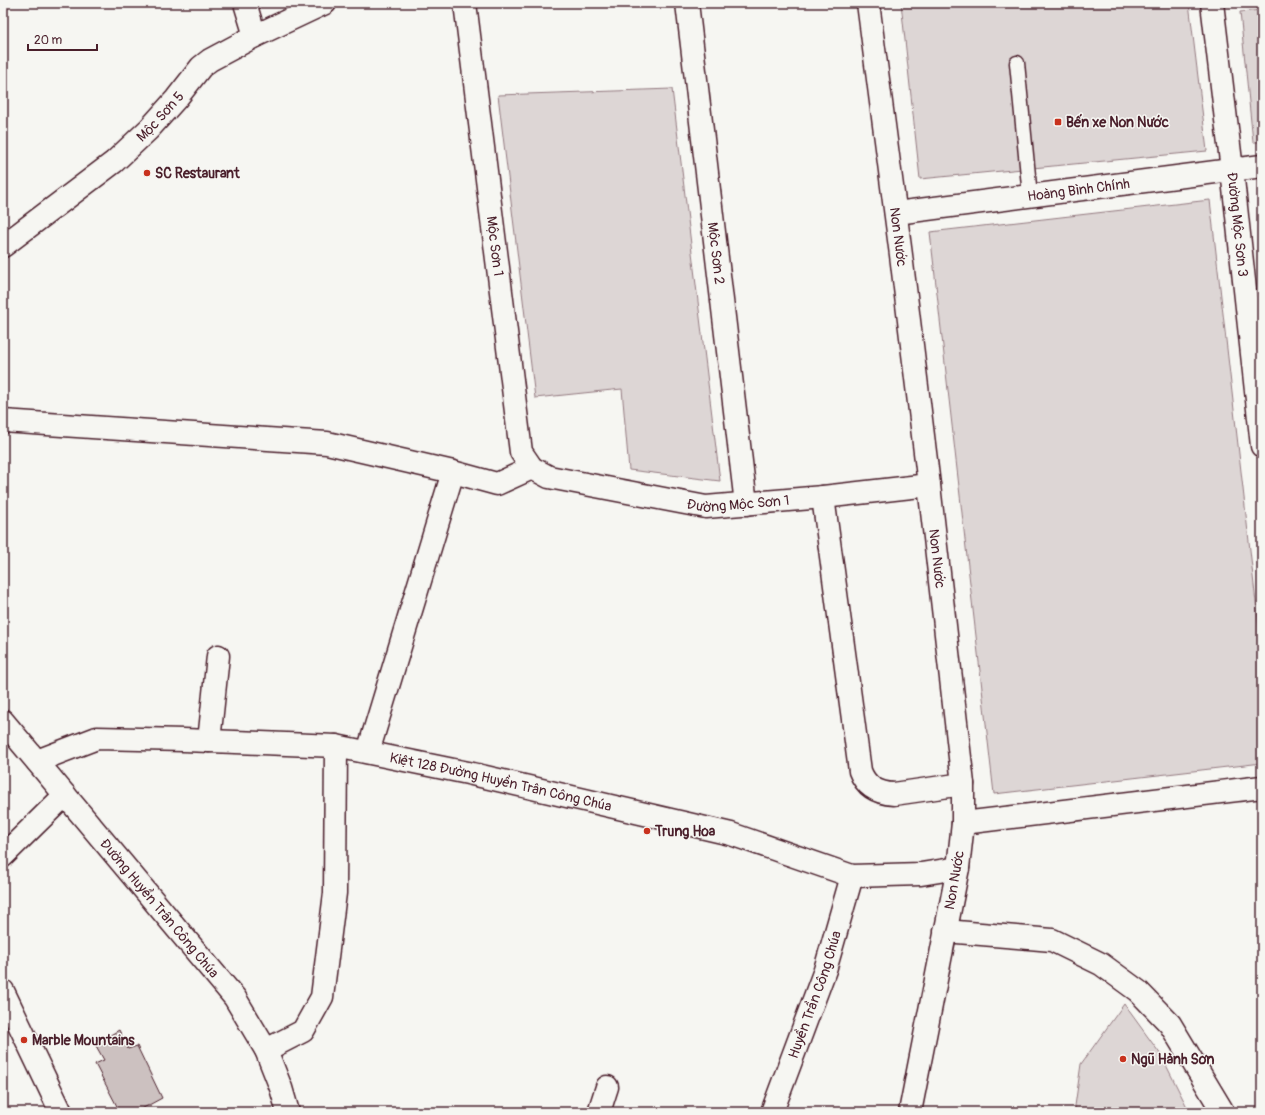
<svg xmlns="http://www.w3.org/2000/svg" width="1265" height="1115" viewBox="0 0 1265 1115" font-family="Pangolin,sans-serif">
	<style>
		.green { fill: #ddd6d5; stroke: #947a80 }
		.building { fill: #ccc1c0; stroke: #4a1f2b }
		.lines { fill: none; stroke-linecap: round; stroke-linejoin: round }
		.lane-casing { stroke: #4a1f2b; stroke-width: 17 }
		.street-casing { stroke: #4a1f2b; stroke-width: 25 }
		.secondary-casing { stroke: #4a1f2b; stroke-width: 25 }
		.lane { stroke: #f6f6f2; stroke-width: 14 }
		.street { stroke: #f6f6f2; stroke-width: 22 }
		.secondary { stroke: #f6f6f2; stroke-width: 22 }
		.poi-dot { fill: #c8321e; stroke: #f6f6f2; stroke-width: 1.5 }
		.labels { text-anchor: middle; stroke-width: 3; stroke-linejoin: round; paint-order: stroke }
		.street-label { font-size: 14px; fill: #4a1f2b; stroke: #f6f6f2 }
		.poi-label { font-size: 14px; font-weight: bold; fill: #4a1f2b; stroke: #f6f6f2; text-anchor: start }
	</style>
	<rect width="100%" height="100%" fill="#f6f6f2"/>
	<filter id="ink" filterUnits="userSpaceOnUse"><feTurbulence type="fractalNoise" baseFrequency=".025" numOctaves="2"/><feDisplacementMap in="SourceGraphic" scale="8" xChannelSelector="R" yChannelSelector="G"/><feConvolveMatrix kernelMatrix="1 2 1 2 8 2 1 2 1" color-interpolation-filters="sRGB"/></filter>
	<g filter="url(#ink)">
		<path class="green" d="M901 3H1189L1207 151 920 179Z
			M1262 10V142H1253L1240 12Z
			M672 89 720 481 629 470 622 389 535 398 498 95Z
			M1210 200 1262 655V763L994 794 930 232Z
			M1124 1004 1161 1055 1187 1107 1191 1112H1076L1075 1106 1081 1064Z"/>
		<path class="building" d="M119 1030 128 1049 137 1046 162 1098 136 1112H120L95 1064 104 1060 95 1044Z"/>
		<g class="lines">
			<defs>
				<path id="lane" d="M1017 63 1030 196"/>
				<g id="street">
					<path d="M245 3 255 36"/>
					<path id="s1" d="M465 3 521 452 532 468 549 477 706 507 823 497 929 485"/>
					<path id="s2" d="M687 3 746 504"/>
					<path id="s3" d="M868 3 901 255 929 485 963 784V823L958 868 910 1112"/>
					<path id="s4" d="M1212 3 1232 170 1262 446"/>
					<path id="s5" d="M896 213 1262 166"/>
					<path id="s6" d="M3 246 114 162 149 129 176 99 201 67 210 60 255 36 325 3"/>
					<path d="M3 421 327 443 453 472 497 484 532 468"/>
					<path d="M823 497 860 771C866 787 877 793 894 794L963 784"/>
					<path d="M209 741 218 656"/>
					<path d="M368 752 453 472"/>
					<path id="s7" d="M37 761 97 738 184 740 336 746 468 773 731 834 852 876 921 874 958 868"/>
					<path d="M963 823 1262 787"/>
					<path d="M3 856 65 795"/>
					<path d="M945 931 1052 940 1101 964 1138 991 1170 1024 1223 1112"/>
					<path d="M3 991 61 1112"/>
					<path d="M266 1050 303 1031 322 997 335 893 336 746"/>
					<path d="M599 1112 607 1087"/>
					<path id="s8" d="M772 1112 825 970 852 876"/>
				</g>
				<g id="secondary">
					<path id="s9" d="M3 721 235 998 266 1050 281 1088 288 1112"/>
				</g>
			</defs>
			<use href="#lane" class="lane-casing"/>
			<use href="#street" class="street-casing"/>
			<use href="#secondary" class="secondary-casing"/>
			<use href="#lane" class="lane"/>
			<use href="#street" class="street"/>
			<use href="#secondary" class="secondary"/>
		</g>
	</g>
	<g class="poi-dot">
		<rect x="1054" y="118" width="8" height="8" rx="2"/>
		<circle cx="147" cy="173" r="4"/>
		<circle cx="647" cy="831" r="4"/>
		<circle cx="24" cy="1040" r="4"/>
		<circle cx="1123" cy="1059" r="4"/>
	</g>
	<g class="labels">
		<g class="street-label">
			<text dy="5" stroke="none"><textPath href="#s6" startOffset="204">Mộc Sơn 5</textPath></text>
			<text dy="5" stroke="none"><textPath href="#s5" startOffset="184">Hoàng Bình Chính</textPath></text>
			<text dy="5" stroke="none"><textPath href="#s4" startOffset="223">Đường Mộc Sơn 3</textPath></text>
			<text dy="5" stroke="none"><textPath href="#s3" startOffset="236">Non Nước</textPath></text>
			<text dy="5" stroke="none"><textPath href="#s1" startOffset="245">Mộc Sơn 1</textPath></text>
			<text dy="5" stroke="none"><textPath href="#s2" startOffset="252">Mộc Sơn 2</textPath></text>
			<text dy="5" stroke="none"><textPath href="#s1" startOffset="683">Đường Mộc Sơn 1</textPath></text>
			<text dy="5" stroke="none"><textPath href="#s3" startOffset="560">Non Nước</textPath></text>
			<text dy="5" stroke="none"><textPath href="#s7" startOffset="472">Kiệt 128 Đường Huyền Trân Công Chúa</textPath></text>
			<text transform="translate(954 880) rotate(-80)" y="5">Non Nước</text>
			<text dy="5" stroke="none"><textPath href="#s9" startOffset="244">Đường Huyền Trân Công Chúa</textPath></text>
			<text dy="5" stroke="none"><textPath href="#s8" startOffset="125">Huyền Trần Công Chúa</textPath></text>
		</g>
		<g class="poi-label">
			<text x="1066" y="127">Bến xe Non Nước</text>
			<text x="155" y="178">SC Restaurant</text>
			<text x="655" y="836">Trung Hoa</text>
			<text x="32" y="1045">Marble Mountains</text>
			<text x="1131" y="1064">Ngũ Hành Sơn</text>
		</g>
	</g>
	<rect width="1265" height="1115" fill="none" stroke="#f6f6f2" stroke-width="16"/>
	<rect x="8" y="8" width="1249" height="1099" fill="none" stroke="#4a1f2b" stroke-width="1.5" filter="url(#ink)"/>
	<path d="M28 44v6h69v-6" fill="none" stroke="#4a1f2b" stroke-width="2"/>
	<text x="34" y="44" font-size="12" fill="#4a1f2b" stroke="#f6f6f2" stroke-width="3" paint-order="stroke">20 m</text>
</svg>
